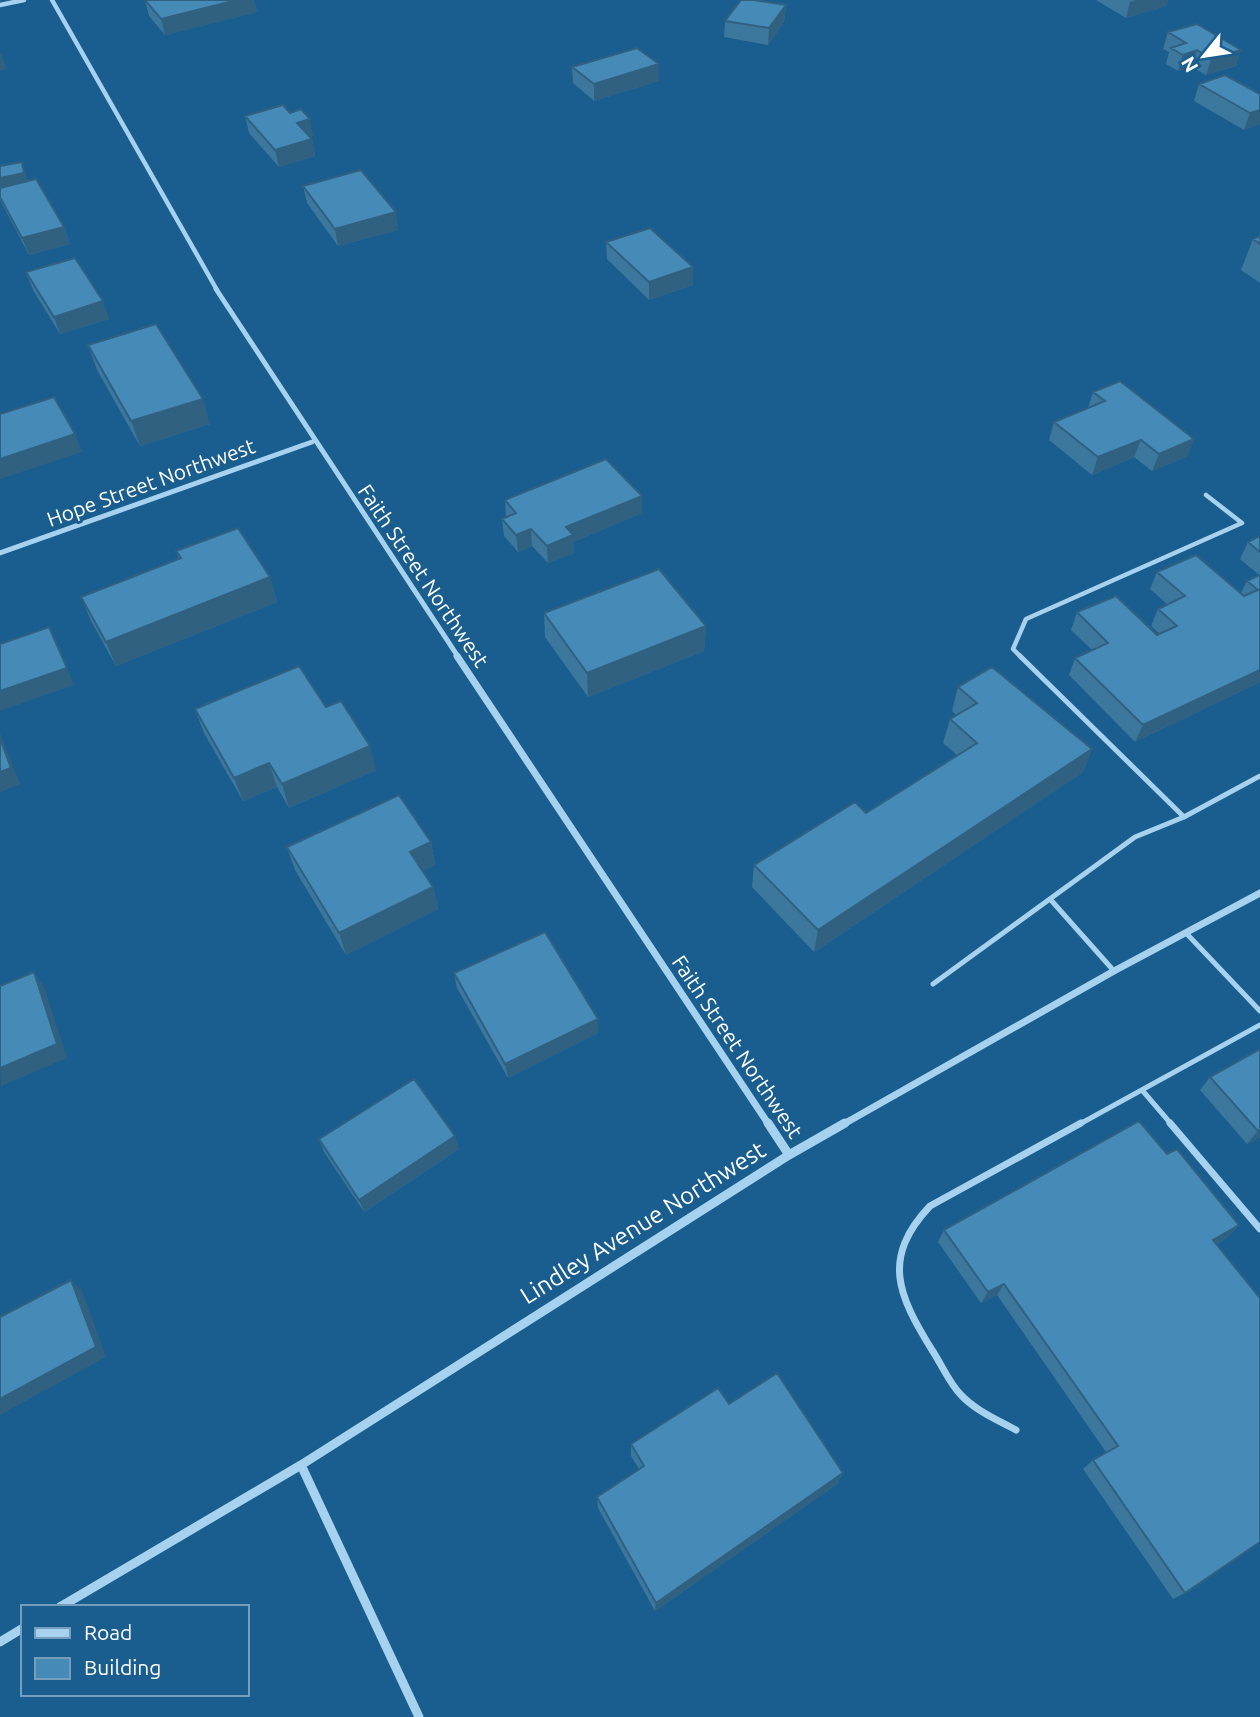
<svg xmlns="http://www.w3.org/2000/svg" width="1260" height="1717" viewBox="0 0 1260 1717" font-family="Ubuntu,sans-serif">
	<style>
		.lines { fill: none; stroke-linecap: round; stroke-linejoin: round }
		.service-far2 { stroke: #a6d2ef; stroke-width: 4.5 }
		.service-far1 { stroke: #a6d2ef; stroke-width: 5 }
		.service { stroke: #a6d2ef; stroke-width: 7 }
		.minor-far3 { stroke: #a6d2ef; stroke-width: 4.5 }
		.minor-far2 { stroke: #a6d2ef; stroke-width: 5 }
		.minor-far1 { stroke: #a6d2ef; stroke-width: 7 }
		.minor { stroke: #a6d2ef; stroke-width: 9 }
		.wall { fill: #3c779e }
		.shaded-wall { fill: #316181 }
		.building { fill: #468ab8; stroke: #316181; stroke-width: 2 }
		.labels { text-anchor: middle; stroke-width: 6; stroke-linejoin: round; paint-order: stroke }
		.street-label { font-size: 21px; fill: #fff; stroke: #195e8f }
		.near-street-label { font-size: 24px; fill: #fff; stroke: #195e8f }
	</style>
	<rect width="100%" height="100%" fill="#195e8f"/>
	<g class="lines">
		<path class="service-far2" d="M1022 658 1013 649 1026 619 1242 523 1206 495"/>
		<path class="service-far1" d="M1020 656 1184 817
			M1050 899 1114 971
			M1186 933 1260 1011
			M933 984 1135 837 1184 817 1260 776
			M1142 1090 1172 1125
			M1078 1125 1260 1025"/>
		<path class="service" d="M1170 1123 1260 1229
			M1016 1430C998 1420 976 1411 961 1395 949 1383 942 1365 932 1350 898 1295 881 1258 930 1206L1081 1123"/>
		<path class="minor-far3" d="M52 0 217 290
			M0 5 24 0"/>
		<path class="minor-far2" d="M216 289 459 658
			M0 553 312 442"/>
		<path class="minor-far1" d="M457 656 769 1125
			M842 1125 1114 971 1260 893"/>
		<path class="minor" d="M768 1123 789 1155
			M301 1465 419 1717
			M60 1607 301 1465 789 1155 845 1123
			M0 1642 23 1628"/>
	</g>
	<path class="wall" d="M145 0H254L257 12 165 35 149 16Z
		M1096 0H1168L1166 6 1126 18Z
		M786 5 784 22 768 45 724 37 725 21Z
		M1168 32 1241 50 1236 66 1206 75 1192 67 1178 71 1166 64 1169 52 1163 49Z
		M572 67 659 81 594 101 573 83Z
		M1199 84 1260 94V124L1244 130 1194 101Z
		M245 116 313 136 310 137 312 139 315 156 279 167 249 133Z
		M25 171 27 181 64 227 70 244 29 255 0 200V188L17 184 0 187Z
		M303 186 398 230 338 246 307 203Z
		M1260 236V283L1241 270 1253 239Z
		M606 242 693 267V285L649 300 607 259Z
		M26 272 109 319 60 334 33 290Z
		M88 345 210 424 140 446 97 370Z
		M1093 392 1188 456 1152 471 1134 457 1092 475 1049 440 1054 422 1088 408Z
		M642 496V513L573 542 574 553 548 563 532 546 518 552 504 536 502 519 506 517 505 500Z
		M1260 536V682L1135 742 1069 675 1075 658 1092 650 1071 630 1077 612 1157 635 1160 634 1151 626 1158 609 1167 604 1150 589 1157 572 1241 593 1247 581 1259 575 1240 559 1248 542Z
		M176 551 270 577 277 602 116 666 91 621 81 597 179 559Z
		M544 613 706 626 704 651 588 697 545 637Z
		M958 687 1092 749 1083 772 814 952 752 887 754 865 866 813 958 756 943 743 950 719 956 715 952 711Z
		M326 707 376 770 289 808 277 787 243 801 204 733 195 709Z
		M431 842 435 865 422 871 433 887 438 909 346 955 295 870 287 847Z
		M454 973 598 1033 508 1078 457 988Z
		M1260 1049V1137L1247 1144 1200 1090 1210 1077Z
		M319 1139 459 1149 364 1212 324 1152Z
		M1167 1154 1239 1225 1228 1237 1217 1244 1185 1593 1173 1599 1083 1469 1093 1460 1106 1452 997 1295 981 1303 938 1242 944 1230Z
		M729 1404 843 1473 837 1484 655 1611 598 1508 597 1497 639 1469 631 1456V1444Z"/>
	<path class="shaded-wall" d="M237 0H254L257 12 165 35 161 19Z
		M1136 0H1168L1166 6 1126 18 1130 2Z
		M786 5 784 22 768 45 769 28Z
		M1197 50 1192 67 1178 71 1183 55Z
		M1241 50 1236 66 1206 75 1211 59Z
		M0 53H1L7 69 0 71Z
		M659 64V81L594 101V84Z
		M1260 110V124L1244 130 1250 113Z
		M310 119 313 136 300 140 297 123Z
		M312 139 315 156 279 167 275 150Z
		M22 162 28 182 0 187V178Z
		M396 212 398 230 338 246 335 229Z
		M64 227 70 244 29 255 22 238Z
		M693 267V285L649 300V282Z
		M103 301 109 319 60 334 54 317Z
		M203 399 210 424 140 446 131 421Z
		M75 434 82 452 0 479V459Z
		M1194 439 1188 456 1152 471 1159 454Z
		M1141 440 1134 457 1092 475 1098 457Z
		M642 496V513L573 542 574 553 548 563 547 546 566 527Z
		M531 529 532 546 518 552 516 535Z
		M270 577 277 602 116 666 106 642Z
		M706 626 704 651 588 697 587 673Z
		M49 627 74 685 0 711V691Z
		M1260 670V682L1135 742 1143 725Z
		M0 733 20 784 0 792Z
		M370 746 376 770 289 808 282 784Z
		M1092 749 1083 772 814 952 818 930Z
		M269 763 277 787 243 801 234 778Z
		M431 842 435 865 414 875 410 852Z
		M433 887 438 909 346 955 339 933Z
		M34 972 44 987 67 1058 1 1086 0 1068Z
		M598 1019V1033L508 1078 505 1064Z
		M1260 1130V1137L1247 1144 1258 1131Z
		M455 1136 459 1149 364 1212 359 1200Z
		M1239 1225 1228 1237 1203 1252 1213 1240Z
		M71 1280 82 1291 106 1357 0 1415V1399Z
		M1004 1284 997 1295 981 1303 988 1292Z
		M843 1473 837 1484 655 1611 656 1603Z"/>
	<path class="building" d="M145 0H237L161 19Z
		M741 0H754L786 5 769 28 725 21Z
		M1197 24 1241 50 1211 59 1197 50 1183 55 1171 48 1186 43 1168 32Z
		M637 48 659 64 594 84 572 67Z
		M1225 75 1260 94V110L1250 113 1199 84Z
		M283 105 290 113 301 109 310 119 297 123 312 139 275 150 245 116Z
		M22 162 24 173 0 178V166Z
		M361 170 396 212 335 229 303 186Z
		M36 179 64 227 22 238 0 197V188Z
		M650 228 693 267 649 282 606 242Z
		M1260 236V244L1253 239Z
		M75 258 103 301 54 317 26 272Z
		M156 324 203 399 131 421 88 345Z
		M1120 381 1194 439 1159 454 1141 440 1098 457 1054 422 1105 401 1093 392Z
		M54 397 75 434 0 459V414Z
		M606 459 642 496 566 527 573 535 547 546 531 529 516 535 502 519 516 513 505 500Z
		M238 528 270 577 106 642 81 597 181 558 176 551Z
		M1260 536V552L1248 542Z
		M1196 555 1244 596 1258 590 1247 581 1260 575V670L1143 725 1075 658 1108 643 1077 612 1116 596 1157 635 1177 626 1158 609 1185 596 1157 572Z
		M659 569 706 626 587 673 544 613Z
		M49 627 67 668 0 691V644Z
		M299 666 326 707 341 701 370 746 282 784 269 763 234 778 195 709Z
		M992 667 1092 749 818 930 754 865 855 802 866 813 977 743 950 719 977 703 958 687Z
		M0 738 11 768 0 772Z
		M399 795 431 842 410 852 433 887 339 933 287 847Z
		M545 932 598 1019 505 1064 454 973Z
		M34 972 57 1044 0 1068V986Z
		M1260 1049V1130L1258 1131 1210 1077Z
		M414 1079 455 1136 359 1200 319 1139Z
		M1139 1121 1167 1154 1177 1149 1239 1225 1213 1240 1260 1298V1542L1185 1593 1093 1460 1118 1446 1004 1284 988 1292 944 1230Z
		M71 1280 96 1347 0 1399V1317Z
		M777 1373 843 1473 656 1603 597 1497 644 1466 631 1444 718 1388 729 1404Z"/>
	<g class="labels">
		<g class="street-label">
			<text transform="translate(151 483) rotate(-20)" y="7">Hope Street Northwest</text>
			<text transform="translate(423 576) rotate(56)" y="7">Faith Street Northwest</text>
			<text transform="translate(737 1047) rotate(56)" y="7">Faith Street Northwest</text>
		</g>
		<g class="near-street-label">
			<text transform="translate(643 1223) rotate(-32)" y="8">Lindley Avenue Northwest</text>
		</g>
	</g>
	<rect x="21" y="1605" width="228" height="91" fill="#195e8f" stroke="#759ebc" stroke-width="2"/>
	<rect x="35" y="1628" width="35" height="10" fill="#a6d2ef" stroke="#759ebc" stroke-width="2"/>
	<text x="84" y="1640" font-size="21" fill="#ffffff">Road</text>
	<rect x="35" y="1658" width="35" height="21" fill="#468ab8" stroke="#759ebc" stroke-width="2"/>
	<text x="84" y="1675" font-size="21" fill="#ffffff">Building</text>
	<g transform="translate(1204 56) rotate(240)" stroke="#195e8f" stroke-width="5" paint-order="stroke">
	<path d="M0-5L12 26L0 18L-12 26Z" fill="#ffffff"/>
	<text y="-10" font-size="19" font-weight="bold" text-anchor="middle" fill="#ffffff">N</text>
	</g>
</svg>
